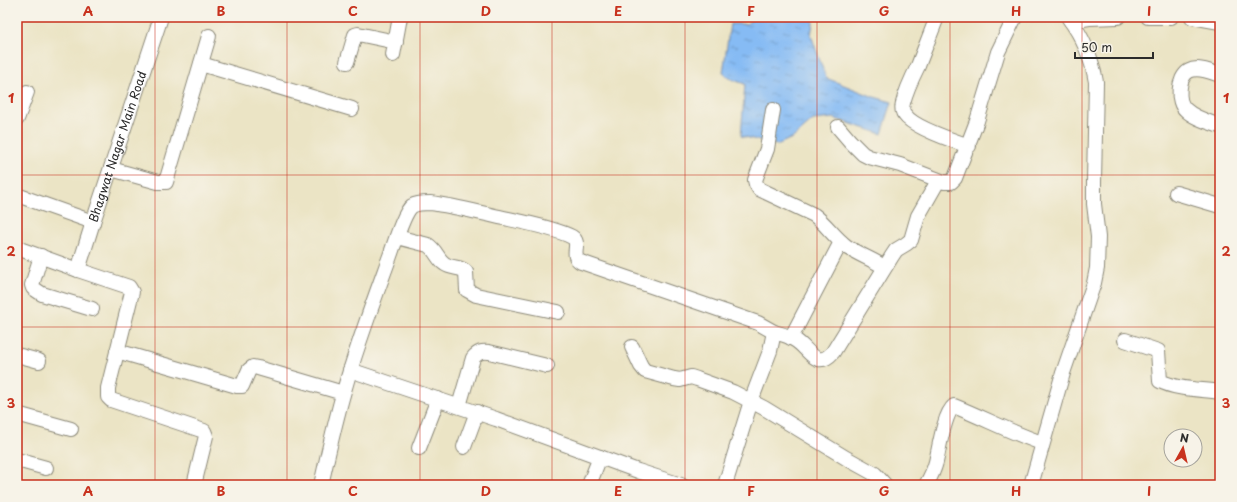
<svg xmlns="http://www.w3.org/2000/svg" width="1237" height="502" viewBox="0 0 1237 502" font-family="'Playpen Sans',sans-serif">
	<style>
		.water { fill: url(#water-ripples); stroke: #587390 }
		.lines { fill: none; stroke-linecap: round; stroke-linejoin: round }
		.minor-casing { stroke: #8b8878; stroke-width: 16 }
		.minor { stroke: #fff; stroke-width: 14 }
		.grid { fill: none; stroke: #c8321e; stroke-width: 1; stroke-opacity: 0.55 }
		.labels { text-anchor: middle; stroke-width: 3; stroke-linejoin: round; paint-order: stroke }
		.street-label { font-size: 12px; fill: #2b2b2b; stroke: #f7f3e8 }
		.neatline { fill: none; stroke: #c8321e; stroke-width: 1.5 }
		.grid-label { font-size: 13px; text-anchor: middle; font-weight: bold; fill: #c8321e }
	</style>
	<defs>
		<pattern id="water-ripples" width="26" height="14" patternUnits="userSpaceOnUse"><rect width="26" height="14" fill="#86bbf4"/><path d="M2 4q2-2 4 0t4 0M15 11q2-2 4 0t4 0" fill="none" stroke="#6e98c6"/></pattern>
	</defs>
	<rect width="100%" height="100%" fill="#f7f3e8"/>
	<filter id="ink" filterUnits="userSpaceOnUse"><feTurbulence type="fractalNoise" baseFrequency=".025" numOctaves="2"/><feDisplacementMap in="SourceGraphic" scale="8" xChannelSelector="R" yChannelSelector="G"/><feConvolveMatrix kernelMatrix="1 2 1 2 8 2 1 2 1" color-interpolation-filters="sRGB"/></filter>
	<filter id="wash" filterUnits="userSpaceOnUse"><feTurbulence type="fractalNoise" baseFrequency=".012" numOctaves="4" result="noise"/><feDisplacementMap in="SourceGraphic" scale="16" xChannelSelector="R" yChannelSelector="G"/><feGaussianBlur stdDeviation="0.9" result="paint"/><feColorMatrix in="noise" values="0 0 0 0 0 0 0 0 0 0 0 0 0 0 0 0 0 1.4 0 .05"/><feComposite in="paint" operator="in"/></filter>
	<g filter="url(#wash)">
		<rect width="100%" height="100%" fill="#ebe4c5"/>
		<path class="water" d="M756 17H814L811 35 826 78 874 97 892 102 882 134 833 118 813 120 794 137 777 145 741 136 745 84 731 79 723 73 730 24H746Z"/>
	</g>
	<g filter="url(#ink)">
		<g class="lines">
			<defs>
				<g id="minor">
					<path d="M937 17C931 33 924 50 918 66 912 78 906 90 903 103 902 107 902 112 905 115 913 127 954 141 969 146"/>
					<path d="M1148 17H1171"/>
					<path d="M1192 17 1220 22"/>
					<path d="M1071 21 1089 18 1118 17"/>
					<path d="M393 55 400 17"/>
					<path d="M347 62 355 35 358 34 396 42"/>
					<path d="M201 64 352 109"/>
					<path d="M1220 75C1211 72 1198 66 1189 71 1178 77 1176 102 1186 110 1194 118 1209 122 1220 126"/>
					<path d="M773 110 767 149 755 180 756 184 759 189 814 215C826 224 834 237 846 246 857 254 872 259 884 267"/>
					<path d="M17 119 27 92"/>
					<path d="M838 127 850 141 863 154 869 157 900 165 944 182H951L955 178 977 121 998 52 1015 17"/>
					<path d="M111 169 158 182H166L209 36"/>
					<path d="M1176 193 1220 206"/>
					<path id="s1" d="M17 195 93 222 161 17"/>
					<path d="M397 237 428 245C436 250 438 260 445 264 452 269 460 266 466 272L467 290 476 295 558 312"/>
					<path d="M17 248 78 270 93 222"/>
					<path d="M41 256 32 285 33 288 42 294 92 309"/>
					<path d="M78 270 129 287 132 292 108 388V397L111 400 204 431 206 436 194 485"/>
					<path d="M791 338 841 242"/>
					<path d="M1125 340 1158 351 1160 381C1178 390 1201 389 1220 392"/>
					<path d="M632 347 641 366 645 371 674 379 680 380 691 377 697 379 733 392 764 408 846 458 875 474 885 485"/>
					<path d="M117 351 237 386H242L249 370 253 367 258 368 343 393"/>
					<path d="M17 355 39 361"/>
					<path d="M350 370 496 419 638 471 681 485"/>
					<path d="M459 406 473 358C478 352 482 351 489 352L547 366"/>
					<path d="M17 414 71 429"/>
					<path d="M464 447 477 412"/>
					<path d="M419 448 438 399"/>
					<path d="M17 460 46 468"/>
					<path d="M321 485C328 454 335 422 344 391 357 345 374 300 390 256 394 245 404 212 412 206 417 203 424 203 430 203 455 206 480 213 504 218 523 222 555 228 572 237 582 243 569 256 581 262L758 323 774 332"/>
					<path d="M589 485 600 457"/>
					<path d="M725 485 751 401 770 351 774 332C781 334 789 336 795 340 809 348 816 371 833 352L892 256 896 250 906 244 911 240 918 216 938 181"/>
					<path d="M926 485C930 478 934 470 936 462 939 449 944 414 954 406 984 418 1012 433 1042 443"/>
					<path d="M1031 485 1063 373 1094 283 1097 268 1098 237 1094 204V182L1096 82C1092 58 1083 37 1068 17"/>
				</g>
			</defs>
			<use href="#minor" class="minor-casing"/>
			<use href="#minor" class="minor"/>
		</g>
	</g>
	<path class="grid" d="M155 17V485M287 17V485M420 17V485M552 17V485M685 17V485M817 17V485M950 17V485M1082 17V485M17 175H1220M17 327H1220"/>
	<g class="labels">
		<g class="street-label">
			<text dy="4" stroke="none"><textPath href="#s1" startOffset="160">Bhagwat Nagar Main Road</textPath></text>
		</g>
	</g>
	<rect width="1237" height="502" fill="none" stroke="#f7f3e8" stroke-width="44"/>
	<g transform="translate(1183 448) rotate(8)"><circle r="19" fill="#f7f3e8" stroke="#a5a39c"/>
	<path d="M0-3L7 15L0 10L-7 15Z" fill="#c8321e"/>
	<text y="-6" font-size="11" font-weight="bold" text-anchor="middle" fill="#2b2b2b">N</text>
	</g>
	<path d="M1075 52v6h78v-6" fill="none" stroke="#2b2b2b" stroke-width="2"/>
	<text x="1081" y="52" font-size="12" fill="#2b2b2b" stroke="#f7f3e8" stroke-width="3" paint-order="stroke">50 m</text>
	<rect x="22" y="22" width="1193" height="458" class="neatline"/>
	<g class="grid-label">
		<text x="88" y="16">A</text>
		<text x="221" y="16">B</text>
		<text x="353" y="16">C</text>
		<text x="486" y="16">D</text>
		<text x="618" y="16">E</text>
		<text x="751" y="16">F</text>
		<text x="884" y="16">G</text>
		<text x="1016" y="16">H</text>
		<text x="1149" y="16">I</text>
		<text x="11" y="103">1</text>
		<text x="1226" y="103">1</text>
		<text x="11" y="256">2</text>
		<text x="1226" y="256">2</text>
		<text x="11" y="408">3</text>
		<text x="1226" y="408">3</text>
		<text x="88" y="496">A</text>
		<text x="221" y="496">B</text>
		<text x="353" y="496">C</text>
		<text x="486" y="496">D</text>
		<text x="618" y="496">E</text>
		<text x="751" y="496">F</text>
		<text x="884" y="496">G</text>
		<text x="1016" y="496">H</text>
		<text x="1149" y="496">I</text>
	</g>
</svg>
